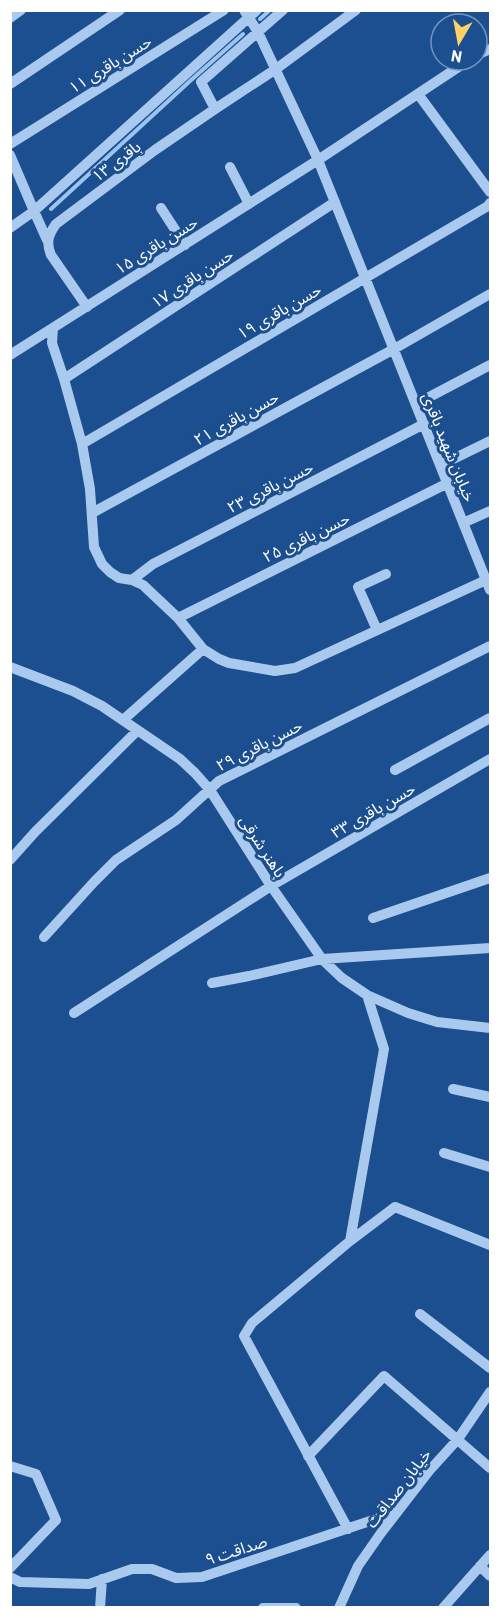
<svg xmlns="http://www.w3.org/2000/svg" width="501" height="1618" viewBox="0 0 501 1618" font-family="Barlow,'Noto Sans Arabic',sans-serif">
	<style>
		.lines { fill: none; stroke-linecap: round; stroke-linejoin: round }
		.stream { stroke: #9cc4f0; stroke-width: 4 }
		.minor { stroke: #a9c9ee; stroke-width: 10 }
		.labels { text-anchor: middle; stroke-width: 6; stroke-linejoin: round; paint-order: stroke }
		.street-label { font-size: 16px; fill: #fff; stroke: #1b4f8f }
	</style>
	<rect width="100%" height="100%" fill="#1b4f8f"/>
	<g class="lines">
		<path class="stream" d="M260 19 270 10
			M51 209 190 81 243 34"/>
		<path class="minor" d="M244 10 258 32 318 160 490 590
			M10 18 21 10
			M477 55 490 49
			M10 84 120 10
			M418 94 490 192
			M215 109 201 82 283 10
			M10 144 224 10
			M10 155 34 211 47 240
			M230 167 249 204
			M161 208 185 245
			M10 228 34 211 257 10
			M87 307 51 255C46 243 48 235 56 224L155 150 215 109 276 69 356 10
			M53 328 52 343 64 379 82 444 90 489 94 547 102 564 110 572 119 578 132 580 143 585 178 618 203 649 219 659 229 663 275 671 295 668 486 580
			M10 355 318 160 469 60
			M64 379 335 202
			M416 404 490 365
			M82 444 488 206 490 203
			M441 465 490 441
			M92 513 394 349 490 294
			M463 523 490 511
			M132 580 153 564 424 424
			M178 618 448 483
			M377 630 358 587 386 574
			M10 667 73 691 102 706 180 759 195 773 210 790 271 886 322 959 342 978 367 995 408 1013 437 1022 490 1028
			M123 720 203 649
			M395 770 490 718
			M10 860 35 832 137 731
			M373 918 490 878
			M44 937 94 882 116 860 176 820 219 781 490 646
			M212 983 249 976 322 959 490 948
			M74 1013 271 886 490 759
			M453 1089 490 1097
			M444 1153 490 1167
			M350 1241 384 1049 367 995
			M420 1314 490 1368
			M308 1456 384 1376 490 1468
			M10 1466 36 1474 56 1520 10 1568
			M348 1529 244 1336 252 1323 350 1241 395 1207 490 1245
			M480 1566 490 1576
			M10 1577 20 1582 89 1584 132 1569H152L176 1578 202 1577 397 1512
			M100 1608 102 1579
			M263 1608H296
			M339 1608 358 1566 381 1533 429 1471 458 1439 490 1392
			M443 1608 490 1555"/>
	</g>
	<g class="labels">
		<g class="street-label">
			<text transform="translate(110 64) rotate(-32)" y="6">حسن باقری ۱۱</text>
			<text transform="translate(116 161) rotate(-37)" y="6">باقری ۱۳</text>
			<text transform="translate(156 245) rotate(-32)" y="6">حسن باقری ۱۵</text>
			<text transform="translate(192 278) rotate(-33)" y="6">حسن باقری ۱۷</text>
			<text transform="translate(279 311) rotate(-30)" y="6">حسن باقری ۱۹</text>
			<text transform="translate(236 418) rotate(-29)" y="6">حسن باقری ۲۱</text>
			<text transform="translate(449 447) rotate(68)" y="6">خیابان شهید باقری</text>
			<text transform="translate(270 487) rotate(-27)" y="6">حسن باقری ۲۳</text>
			<text transform="translate(306 537) rotate(-26)" y="6">حسن باقری ۲۵</text>
			<text transform="translate(259 745) rotate(-27)" y="6">حسن باقری ۲۹</text>
			<text transform="translate(373 810) rotate(-30)" y="6">حسن باقری ۳۳</text>
			<text transform="translate(263 846) rotate(57)" y="6">باهنر شرقی</text>
			<text transform="translate(398 1488) rotate(-52)" y="6">خیابان صداقت</text>
			<text transform="translate(236 1550) rotate(-18)" y="6">صداقت ۹</text>
		</g>
	</g>
	<rect width="501" height="1618" fill="none" stroke="#ffffff" stroke-width="24"/>
	<g transform="translate(459 42) rotate(190)"><circle r="28" fill="#1b4f8f" stroke="#7695bc" stroke-width="1.5"/>
	<path d="M0-4.5L10 22L0 15L-10 22Z" fill="#ffd166"/>
	<text y="-9" font-size="16" font-weight="bold" text-anchor="middle" fill="#ffffff">N</text>
	</g>
</svg>
